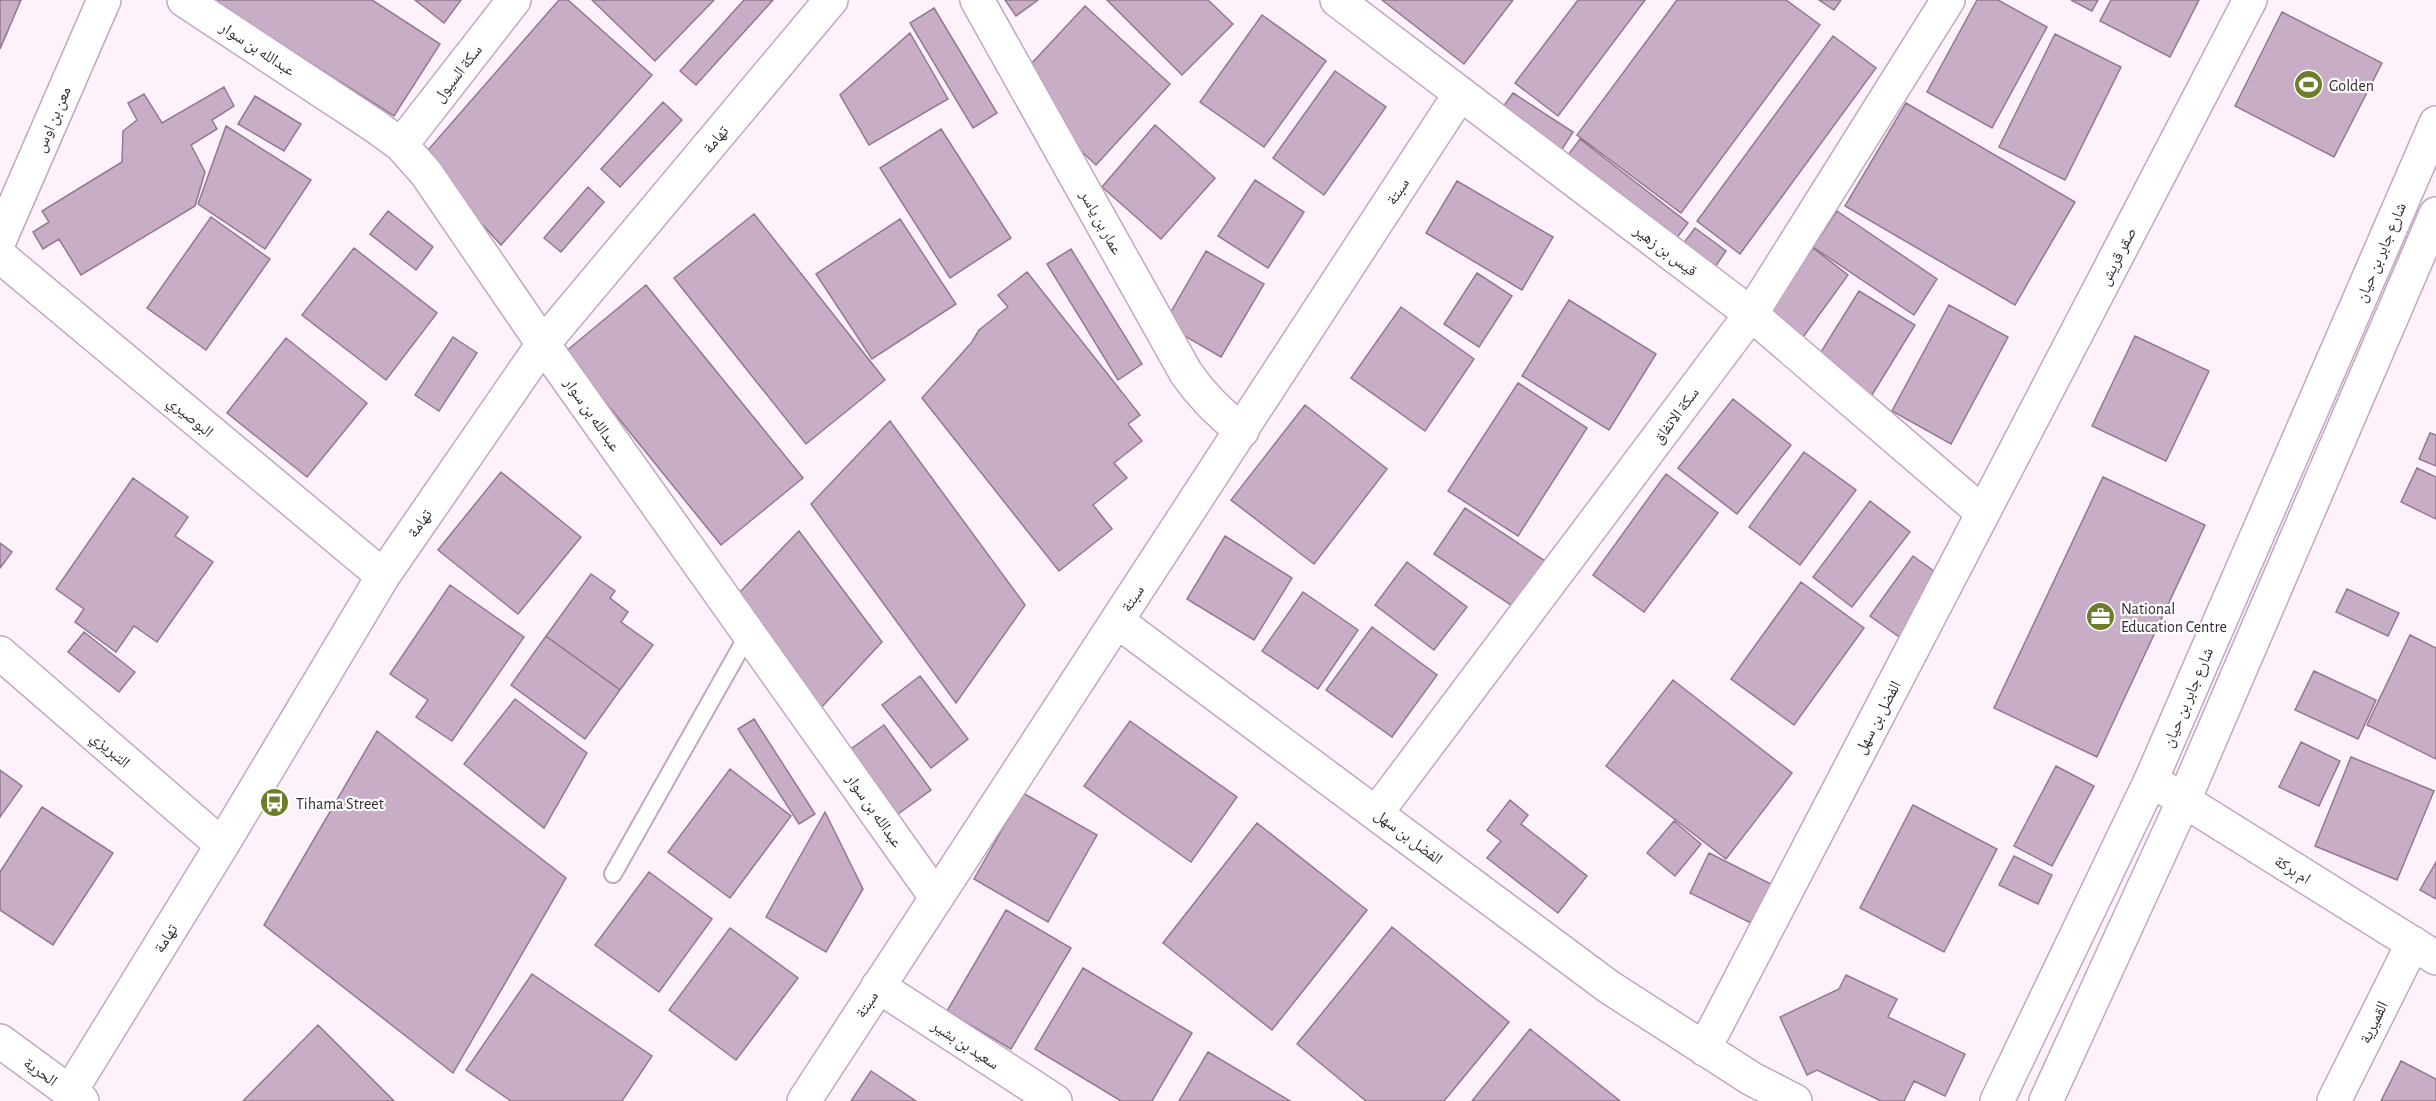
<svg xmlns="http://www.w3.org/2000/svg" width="2436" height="1101" viewBox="0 0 2436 1101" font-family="'Alegreya Sans','Noto Naskh Arabic',sans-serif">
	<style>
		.building { fill: #c7adc5; stroke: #927990; stroke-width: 1.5 }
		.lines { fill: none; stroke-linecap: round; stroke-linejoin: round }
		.service-casing { stroke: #c1a7bf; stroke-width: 20 }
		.minor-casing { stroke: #c1a7bf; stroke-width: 36 }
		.tertiary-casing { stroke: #c1a7bf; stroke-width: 36 }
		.service { stroke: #fff; stroke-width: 16 }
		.minor { stroke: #fff; stroke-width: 33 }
		.tertiary { stroke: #fff; stroke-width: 33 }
		.labels { text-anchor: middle; stroke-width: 4.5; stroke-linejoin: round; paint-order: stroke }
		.street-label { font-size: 16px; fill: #342a34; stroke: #fff }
		.poi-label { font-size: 16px; fill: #342a34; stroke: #fff; text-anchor: start }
	</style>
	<rect width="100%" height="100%" fill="#fdf2fc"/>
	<path class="building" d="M0 0H21L0 49Z
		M212 0H372L440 44 394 116Z
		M415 0H461L444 23Z
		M559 0H568L652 75 501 245 422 157Z
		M592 0H714L655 61Z
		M744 0H773L696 85 680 71Z
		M1005 0H1038L1016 16Z
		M1107 0H1208L1233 24 1182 75Z
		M1382 0H1513L1464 64Z
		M1578 0H1645L1558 116 1515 83Z
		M1677 0H1786L1820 25 1681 213 1577 135Z
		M1819 0H1841L1834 10Z
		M1977 0H1998L2047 27 1992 128 1927 92Z
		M2071 0H2098L2092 11Z
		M2111 0H2199L2170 57 2100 21Z
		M1085 6 1170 84 1096 165 1067 138 1032 63Z
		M934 8 997 113 973 128 910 23Z
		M2282 12 2382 63 2334 157 2235 106Z
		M1262 15 1326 61 1264 147 1200 102Z
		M910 33 948 99 869 145 840 95Z
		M2055 34 2121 67 2065 180 1999 147Z
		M1833 36 1876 68 1740 254 1697 221Z
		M1335 71 1386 107 1324 195 1273 158Z
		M224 87 234 106 212 120 217 129 191 145 205 172 195 206 81 275 59 239 43 249 33 232 49 222 42 211 122 162 123 131 137 120 128 103 144 94 162 123Z
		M1513 93 1573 132 1561 151 1500 111Z
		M255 96 301 124 284 151 238 124Z
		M663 102 682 120 620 187 601 169Z
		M1906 103 2075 202 2015 305 1845 206Z
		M1155 125 1215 178 1161 239 1102 187Z
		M226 126 311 180 265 249 198 204Z
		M941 129 1011 238 950 278 880 168Z
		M1580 139 1688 223 1673 243 1565 159Z
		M1255 180 1304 212 1268 268 1218 236Z
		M1457 181 1553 237 1522 290 1426 233Z
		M588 187 604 202 561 252 544 238Z
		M388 211 433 247 416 270 370 234Z
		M1837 211 1937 279 1914 315 1813 247Z
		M754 214 885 380 806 444 674 278Z
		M211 217 270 259 206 350 147 308Z
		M900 219 956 304 872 359 816 274Z
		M1695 228 1726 251 1711 273 1679 249Z
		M354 248 437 313 386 380 302 315Z
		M1813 248 1848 275 1801 340 1765 313Z
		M1071 249 1142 364 1118 380 1047 264Z
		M1206 251 1264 284 1221 357 1164 324Z
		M1027 272 1140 415 1128 424 1142 441 1114 463 1127 478 1093 505 1112 529 1059 571 922 398 972 342 979 330 1008 307 998 295Z
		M1477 273 1512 296 1479 347 1444 324Z
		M646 285 803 478 721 545 565 352Z
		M1859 291 1915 325 1872 395 1816 360Z
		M1569 300 1656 354 1609 430 1522 376Z
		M1949 305 2008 337 1951 444 1892 411Z
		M1401 307 1474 359 1425 431 1351 378Z
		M2135 336 2209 371 2166 461 2092 426Z
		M453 337 477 353 439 411 415 395Z
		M286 338 367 403 307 477 227 413Z
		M1518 383 1587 428 1518 536 1448 491Z
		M1733 399 1791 445 1737 514 1678 468Z
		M1305 405 1387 469 1314 564 1231 500Z
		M890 421 1025 605 956 703 811 504Z
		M2430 433 2436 435V466L2419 459Z
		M1804 452 1856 490 1800 565 1749 527Z
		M2417 468 2436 477V519L2401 502Z
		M501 472 581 537 518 614 438 550Z
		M1666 474 1718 513 1644 612 1593 575Z
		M2103 477 2205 525 2097 757 1994 708Z
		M133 478 188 517 175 536 213 562 157 642 134 626 116 652 75 622 84 609 56 589Z
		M1870 501 1910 532 1852 607 1813 577Z
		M1465 508 1545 561 1514 607 1434 554Z
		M799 531 882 642 818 711 736 596Z
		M1225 536 1292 578 1254 640 1187 599Z
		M0 543 12 552 0 568Z
		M1913 556 1945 579 1902 639 1870 616Z
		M1407 562 1467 607 1434 650 1375 605Z
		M591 574 615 591 610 598 628 612 621 622 653 645 620 690 546 636Z
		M1801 582 1864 628 1794 725 1731 679Z
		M450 585 524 637 452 741 416 717 428 700 390 674Z
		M2347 589 2399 613 2388 636 2336 612Z
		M1303 592 1358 630 1318 689 1262 651Z
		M1372 627 1437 675 1392 737 1326 690Z
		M84 632 135 672 119 692 68 652Z
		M2410 635 2436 648V759L2367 725Z
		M546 636 620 690 585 739 511 685Z
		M2314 671 2376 700 2358 739 2295 710Z
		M920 676 968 739 931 768 882 705Z
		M1673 680 1792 773 1726 859 1606 766Z
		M515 699 587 753 544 828 464 764Z
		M754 719 815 814 799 824 738 729Z
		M1130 721 1237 797 1191 862 1084 786Z
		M884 725 931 790 891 819 844 754Z
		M377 731 566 878 453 1073 264 925Z
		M2301 742 2340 761 2319 806 2279 787Z
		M2351 757 2434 791 2397 880 2315 846Z
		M2056 766 2094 786 2052 866 2014 846Z
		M730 769 791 816 730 898 668 852Z
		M0 770 22 786 0 817Z
		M1023 793 1097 835 1048 922 974 879Z
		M1510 800 1528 815 1521 824 1587 876 1558 913 1487 858 1501 841 1487 830Z
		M1913 805 1997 849 1944 952 1860 908Z
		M42 807 113 853 53 945 0 910V872Z
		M825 812 863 889 826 952 766 917Z
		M1674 821 1701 844 1675 876 1647 853Z
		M1257 823 1367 910 1272 1030 1163 943Z
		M1709 853 1771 884 1751 923 1690 893Z
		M2014 856 2052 875 2038 904 1999 885Z
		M2436 862V899L2420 890Z
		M649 872 712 919 659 992 595 945Z
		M1006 910 1071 948 1011 1049 947 1011Z
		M1392 927 1509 1022 1444 1101H1366L1297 1044Z
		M730 928 798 978 736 1060 669 1010Z
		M1083 968 1192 1033 1152 1101H1121L1035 1049Z
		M532 974 652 1056 622 1101H511L466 1070Z
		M1846 975 1897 999 1888 1017 1965 1054 1945 1096 1914 1081 1904 1101H1881L1817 1070 1807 1075 1780 1017 1839 989Z
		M318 1025 394 1101H243Z
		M1530 1029 1620 1101H1472Z
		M1208 1052 1290 1101H1179Z
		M2401 1061 2436 1079V1101H2381Z
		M871 1071 916 1101H851Z"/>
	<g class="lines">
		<defs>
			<path id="service" d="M613 874 749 633"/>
			<path id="minor" d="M184 0 375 126 401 145 426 173 543 344 936 897
				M977 0 1186 373C1202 396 1220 414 1242 431
				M1337 0 1751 314 1983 513
				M401 145 514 0
				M0 239 104 0
				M0 256 383 576
				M1117 621 1609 987 1752 1079 1795 1101
				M0 653 222 845
				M2151 780 2436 958
				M1377 812 1751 314 1948 0
				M878 986 1055 1101
				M0 1041 82 1101
				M1704 1049 2250 0
				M70 1092 222 845 383 576 543 344 831 0
				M804 1101 1460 94
				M2334 1101 2413 943"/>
			<path id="tertiary" d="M1997 1101 2151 780 2436 123
				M2046 1101 2184 800 2436 214"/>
		</defs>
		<use href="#service" class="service-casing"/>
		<use href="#minor" class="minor-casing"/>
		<use href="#tertiary" class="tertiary-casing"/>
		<use href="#service" class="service"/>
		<use href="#minor" class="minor"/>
		<use href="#tertiary" class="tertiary"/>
	</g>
	<defs>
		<symbol id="stadium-disc" viewBox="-11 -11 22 22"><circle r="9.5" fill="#6f7d2b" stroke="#fff"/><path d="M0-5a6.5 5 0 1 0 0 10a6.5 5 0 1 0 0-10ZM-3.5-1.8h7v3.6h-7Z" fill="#fff"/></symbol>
		<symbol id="office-disc" viewBox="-11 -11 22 22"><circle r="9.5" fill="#6f7d2b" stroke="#fff"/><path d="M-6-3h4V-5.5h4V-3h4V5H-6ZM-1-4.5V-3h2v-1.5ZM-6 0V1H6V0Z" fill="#fff"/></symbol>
		<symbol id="bus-disc" viewBox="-11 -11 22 22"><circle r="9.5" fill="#6f7d2b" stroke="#fff"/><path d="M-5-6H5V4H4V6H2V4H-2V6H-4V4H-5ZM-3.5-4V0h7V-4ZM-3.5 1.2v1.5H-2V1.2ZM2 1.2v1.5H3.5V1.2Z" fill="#fff"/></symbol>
	</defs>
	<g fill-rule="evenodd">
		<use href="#stadium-disc" x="2292" y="68" width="33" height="33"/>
		<use href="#office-disc" x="2084" y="600" width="33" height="33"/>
		<use href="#bus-disc" x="258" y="786" width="33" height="33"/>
	</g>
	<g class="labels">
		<g class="street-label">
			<text transform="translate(258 48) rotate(33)" y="6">عبدالله بن سوار</text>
			<text transform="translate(457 73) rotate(-52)" y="6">سكة السيول</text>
			<text transform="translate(52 119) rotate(-67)" y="6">معن بن اوس</text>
			<text transform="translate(715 139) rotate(-50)" y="6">تهامة</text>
			<text transform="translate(1397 191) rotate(-57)" y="6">سبتة</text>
			<text transform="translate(1102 222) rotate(61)" y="6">عمار بن ياسر</text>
			<text transform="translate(1666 250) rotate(37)" y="6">قيس بن زهير</text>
			<text transform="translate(2380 252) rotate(-67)" y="6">شارع جابر بن حيان</text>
			<text transform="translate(2117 256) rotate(-63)" y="6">صقر قريش</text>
			<text transform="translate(593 414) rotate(55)" y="6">عبدالله بن سوار</text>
			<text transform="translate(1675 415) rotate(-53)" y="6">سكة الاتفاق</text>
			<text transform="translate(191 416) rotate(40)" y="6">البوصيري</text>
			<text transform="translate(419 523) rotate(-55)" y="6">تهامة</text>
			<text transform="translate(1132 598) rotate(-57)" y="6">سبتة</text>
			<text transform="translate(2187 697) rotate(-67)" y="6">شارع جابر بن حيان</text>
			<text transform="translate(1877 717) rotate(-62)" y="6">الفضل بن سهل</text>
			<text transform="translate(111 749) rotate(41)" y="6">التبريزي</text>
			<text transform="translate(875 810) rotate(55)" y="6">عبدالله بن سوار</text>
			<text transform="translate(1409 836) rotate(37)" y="6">الفضل بن سهل</text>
			<text transform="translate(2293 869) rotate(32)" y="6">ام بركة</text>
			<text transform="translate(165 938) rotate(-58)" y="6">تهامة</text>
			<text transform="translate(866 1004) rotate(-57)" y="6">سبتة</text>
			<text transform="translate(2373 1022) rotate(-64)" y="6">القميرية</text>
			<text transform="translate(966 1044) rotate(33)" y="6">سعيد بن بشير</text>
			<text transform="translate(41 1071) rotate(36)" y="6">الحرية</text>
		</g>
		<g class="poi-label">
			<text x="2329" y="91">Golden</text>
			<text x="2121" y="614">National<tspan x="2121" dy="18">Education Centre</tspan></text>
			<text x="296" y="809">Tihama Street</text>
		</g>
	</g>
</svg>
